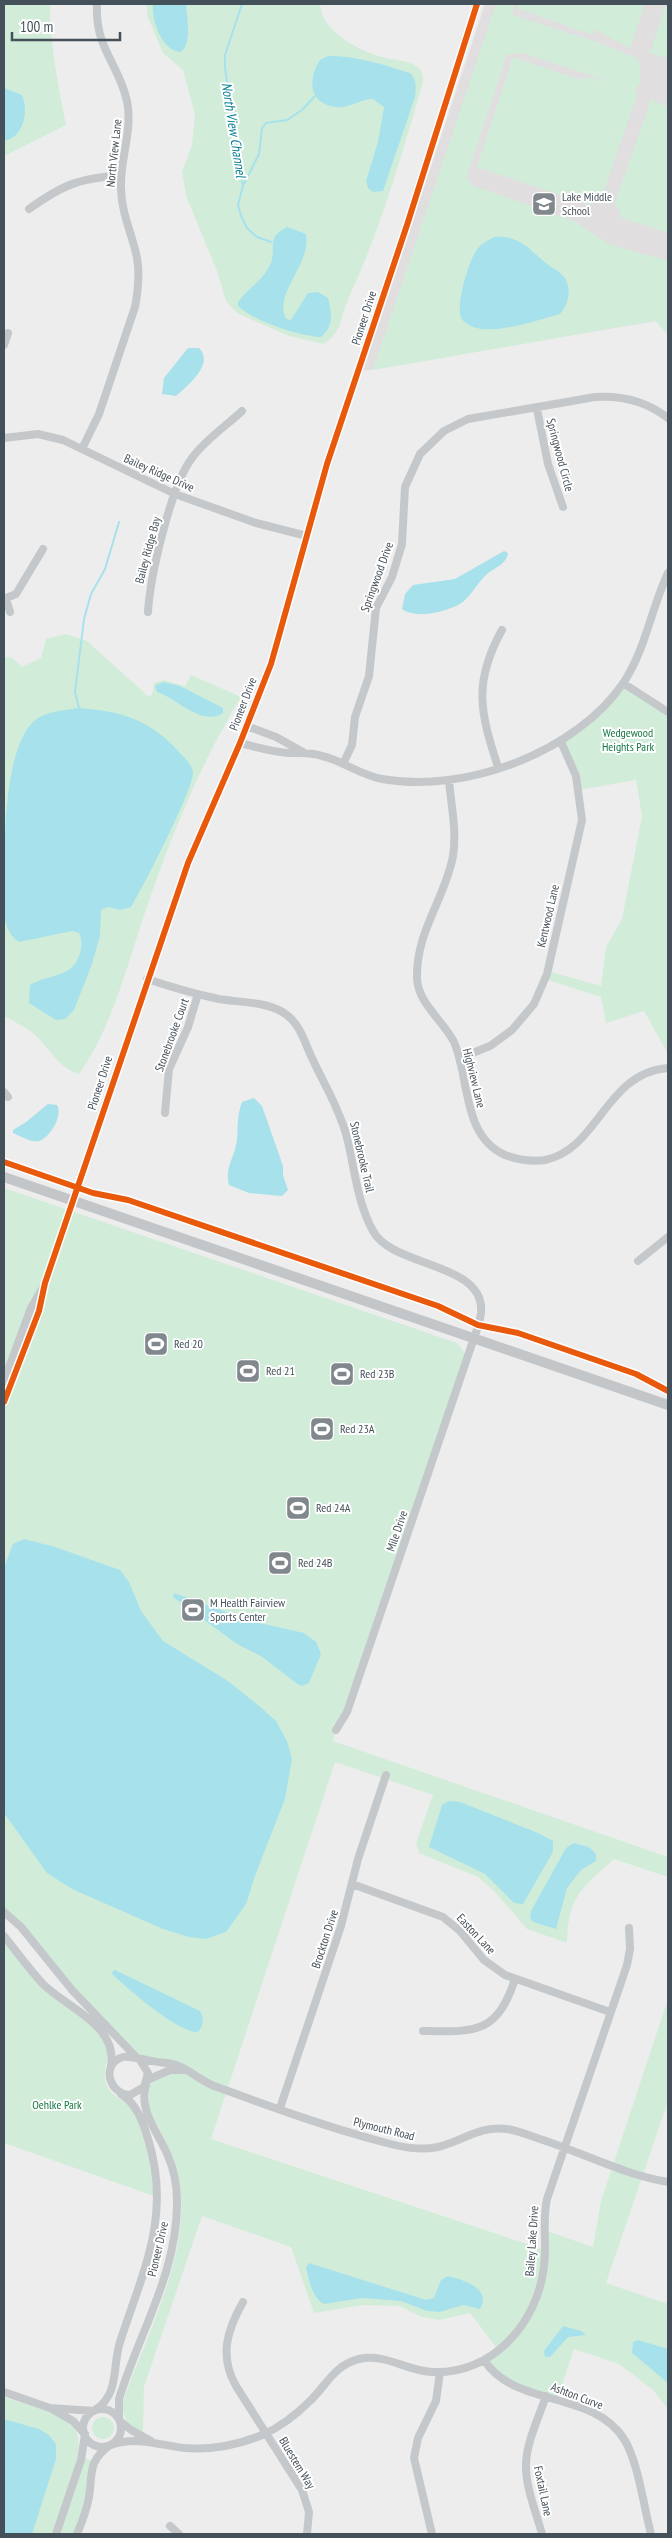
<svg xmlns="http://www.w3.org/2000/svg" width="672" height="2538" viewBox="0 0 672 2538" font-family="'PT Sans Narrow',sans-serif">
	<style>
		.education { fill: #e0dedf }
		.green { fill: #d1edda }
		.water { fill: #a7e1eb }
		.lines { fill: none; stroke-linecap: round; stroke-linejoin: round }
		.stream { stroke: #a7e1eb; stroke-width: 2 }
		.minor { stroke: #c5c8ca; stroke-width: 8 }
		.major { stroke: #c3c6c9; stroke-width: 10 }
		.cycleway-casing { stroke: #fff; stroke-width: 9 }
		.cycleway { stroke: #e8590c; stroke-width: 6 }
		.labels { text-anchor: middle; stroke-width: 4; stroke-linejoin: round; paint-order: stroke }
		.street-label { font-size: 12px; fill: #45515a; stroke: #fff }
		.poi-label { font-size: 12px; fill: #45515a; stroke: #fff; text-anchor: start }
		.park-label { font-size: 12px; fill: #177942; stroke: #fff }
		.water-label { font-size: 14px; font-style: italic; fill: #0e8295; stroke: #fff }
	</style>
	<rect width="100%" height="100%" fill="#eeeded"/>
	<path class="education" d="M485 4H668V317L655 321 363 371Z"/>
	<path class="green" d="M4 4H50C50 45 58 85 66 125L4 156Z
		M147 4H320C322 32 357 49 381 57 393 60 414 60 421 71 424 76 423 81 422 86 401 157 381 228 350 295 341 313 343 332 324 344L289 336 237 313 226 301 217 271 186 196 182 172 192 145 195 115 183 70 163 53 147 15Z
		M496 4H514L512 15 597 42 637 58 640 64V84L634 90 638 92 601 199 590 205 477 167 513 57 578 79 593 78 611 82 523 53 507 54 467 174 468 180 474 186 576 222 608 244 668 261V334L655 321 373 370Z
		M519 4H645L630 48 594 29 592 35 517 8Z
		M666 4H668V58L650 53Z
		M651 100 668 107V233L622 218 615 203Z
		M66 634 87 641 148 696 152 695 154 683 163 680 185 686 191 675 241 697C203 759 174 829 150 898 129 957 115 1023 79 1074 58 1068 48 1046 32 1032 23 1026 13 1021 4 1016V658L11 657 22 667 41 658 46 639Z
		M623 683 668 712V1054L644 1011 606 1023 601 997 545 979 548 971 601 986 606 947 622 919 642 816 636 780 579 790 561 742 575 732Z
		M4 1188 457 1343 468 1357 347 1712 336 1730 333 1741 668 1857V1877L614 1859C582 1888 568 1896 567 1943L527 1929 494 1891 478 1877 419 1853 416 1843 433 1795 335 1762 211 2139 545 2250 544 2230 593 2247 601 2201 668 1999V2101L606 2283 668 2304V2409L653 2390 619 2364 574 2349 557 2400 512 2384 484 2360 499 2351 470 2313 439 2320 422 2317 399 2306 364 2305 314 2313 291 2247 202 2216 144 2387 143 2432C128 2427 121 2417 123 2401 147 2332 196 2246 177 2171 172 2150 160 2132 151 2112 146 2100 152 2088 147 2080L183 2070 140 2060 4 1912Z
		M4 1942C18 1960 32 1979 49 1994 67 2009 91 2020 104 2041 114 2057 98 2073 108 2088 113 2097 125 2100 131 2108 148 2132 151 2168 154 2196L4 2143Z
		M4 2397C26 2405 58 2410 74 2428 90 2445 59 2513 52 2534H4Z
		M92 2428a11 11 0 1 1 22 0a11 11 0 1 1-22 0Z
		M85 2458 91 2461 85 2505 74 2534H59Z"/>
	<path class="water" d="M153 4H186C187 17 192 43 181 52 162 52 151 19 153 4Z
		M328 56C354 55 385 65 410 73 417 80 416 87 415 97L383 191 373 192 368 188 366 181 378 142 384 107 373 99C361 99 348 109 335 107 308 103 308 79 320 60Z
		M4 88 22 95C29 111 24 137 4 141Z
		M287 227 306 234C312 264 273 293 286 319L291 320 308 293 318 292 328 298C332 314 334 326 321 337 299 336 254 321 238 306V302C247 289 262 281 269 267 279 249 263 239 287 227Z
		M494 237C520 235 529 249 547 264 551 268 556 269 560 273 573 283 570 303 560 314 538 320 495 335 473 327 469 325 463 322 461 318 456 304 468 263 476 251 480 244 487 241 494 237Z
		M188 348H199C215 364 187 386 176 396L162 394 164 378Z
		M504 551 508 553C507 564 494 568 487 574 478 582 473 593 464 601 452 611 416 620 402 609L405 594 413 585 455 579Z
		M163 682 180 686 223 708V713C201 727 177 698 157 692L155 686Z
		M79 708C122 711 151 720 180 753 185 758 192 765 193 772 195 786 142 890 131 907L120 910 108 907 101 910 100 936 92 964 74 1010 65 1019 56 1020 29 1003 30 985C41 978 55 977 67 971 79 965 85 944 79 933L72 931 19 942C8 934 6 926 4 913 4 868 0 742 38 718 50 711 65 710 79 708Z
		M254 1098 262 1106 283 1166V1175L288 1190 282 1196 249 1193 229 1185C224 1167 236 1156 237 1138 238 1125 237 1115 242 1102Z
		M48 1104 57 1105C63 1115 51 1137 39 1141 32 1143 20 1136 13 1133V1130L26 1122Z
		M24 1539 55 1547 120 1570 129 1582 141 1611 163 1641 228 1681 258 1705 276 1721 287 1741 292 1759 285 1799 256 1873 246 1904 226 1932 206 1939 189 1937 163 1929 72 1889 47 1873 4 1813V1568L13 1544Z
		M174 1593 251 1621 304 1633 316 1642 321 1654 309 1683 302 1686 296 1683 261 1656 237 1644 173 1597Z
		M449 1801 460 1802 538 1833 553 1841V1852L523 1904 514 1903 485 1874 429 1847 442 1805Z
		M574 1843 589 1847 596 1854V1861L581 1870 567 1888 556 1929 533 1922 530 1918 531 1911 566 1848Z
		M115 1970 200 2011C204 2019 204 2025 198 2032 178 2033 127 1988 111 1973Z
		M309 2263 426 2300 434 2298 441 2280 448 2276C463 2280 492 2288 480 2309L463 2305 440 2312 427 2311 401 2301 362 2298 324 2304C313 2299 308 2278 306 2267Z
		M563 2326 581 2331 586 2335 568 2337 550 2357H545L544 2351Z
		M638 2340 668 2349V2383L632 2353 633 2342Z
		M4 2419 39 2429 49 2435 56 2444V2459L32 2534H4Z"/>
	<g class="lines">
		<path class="stream" d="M242 4 225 55V68L243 186 238 205 241 216 247 228 257 237 271 242
			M244 184 259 154 262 128 266 123 287 120 302 110 315 96
			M79 708 75 692 84 619 91 594 105 569 119 522"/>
		<path class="minor" d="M29 209C64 184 78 179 121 175
			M4 345 8 333
			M537 409 548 464 563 507
			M4 438 38 434 63 440 175 494 256 523 307 536
			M82 449 99 414 135 307C138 291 140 274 137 258 132 233 121 213 121 187 120 158 133 131 127 101 118 62 95 49 97 4
			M4 599 16 594 43 549
			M6 599 10 612
			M148 612C150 577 171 485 192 458 205 440 226 426 242 411
			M623 683 668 712
			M247 726 276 737 303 752
			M240 743C256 747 272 752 288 753 300 753 311 752 322 756 343 761 360 775 382 779 465 794 577 752 624 682 646 648 651 609 668 573
			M343 764 352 745 355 717 369 676 376 608 392 577 402 544 405 487 420 454 444 431 468 419 595 397C623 395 646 401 668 418
			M498 767C480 712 473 682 502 630
			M449 780C451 805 457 831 453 856 445 899 416 931 417 978 418 1004 443 1020 454 1042 470 1079 462 1136 505 1155 518 1160 531 1162 545 1160 599 1149 605 1073 668 1068
			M147 979C171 987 195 994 219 999 241 1003 271 1001 288 1016 301 1026 305 1044 312 1058 324 1084 338 1106 346 1134 355 1167 356 1200 373 1231 393 1268 486 1262 481 1313 480 1321 477 1330 474 1338L347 1712 336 1730
			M460 1058 490 1046 512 1030 534 1004 547 974 582 820 576 776 561 742
			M4 1092 8 1097
			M165 1113 169 1069 188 1027 198 994
			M638 1261 668 1237
			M4 1381 31 1308 42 1289
			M4 1402 39 1311 45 1283 188 863 240 743 271 664 327 464 407 225 477 4
			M352 1884 443 1917 460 1931 484 1960 505 1975 610 2012
			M4 1912 21 1927 72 1990 136 2057
			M4 1936C17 1952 29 1969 43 1984 67 2008 118 2025 111 2066
			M423 2031C476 2032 497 2034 515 1979
			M140 2060 148 2073 144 2087 130 2095C109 2094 100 2064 123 2057 130 2055 155 2063 167 2063 183 2064 199 2080 214 2086 269 2106 326 2127 383 2142 401 2147 419 2151 438 2147 463 2141 480 2125 507 2129 520 2131 533 2137 546 2141 587 2155 626 2175 668 2182
			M147 2080 170 2070H184
			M280 2108 341 1926 358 1859 386 1775
			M243 2302C227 2330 219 2356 236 2386L302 2490 309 2512 307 2534
			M484 2360C515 2408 593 2390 624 2439 638 2461 644 2508 651 2534
			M4 2392 50 2408 94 2411
			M52 2409 73 2421 84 2433
			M83 2428a19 19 0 1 1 38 0a19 19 0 1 1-38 0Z
			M95 2410C120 2394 112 2367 120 2342 143 2271 172 2216 148 2139 143 2122 137 2104 121 2094
			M119 2419V2399C139 2333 178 2272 177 2201 177 2186 174 2170 168 2156 159 2133 138 2111 146 2085
			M120 2421 131 2430 151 2441
			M111 2445C136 2436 159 2445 185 2448 211 2450 238 2445 262 2435 281 2427 297 2414 311 2400 327 2384 335 2365 359 2359 385 2353 407 2371 432 2372 492 2375 538 2323 544 2266 547 2243 542 2221 547 2199L627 1965 630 1949 629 1928
			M170 2526 179 2534
			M56 2534 81 2460 85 2434
			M77 2534C82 2522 87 2510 89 2497 93 2473 87 2462 110 2445
			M432 2534 414 2458 418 2438 436 2401 440 2372
			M542 2534C536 2512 525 2486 526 2463 527 2441 539 2417 546 2396"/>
		<path class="major" d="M4 1177 668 1405"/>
		<defs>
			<path id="cycleway" d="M4 1162 93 1193 128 1200 438 1306 478 1325 518 1333 636 1374 668 1391
				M4 1402 39 1311 45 1283 188 863 240 743 271 664 327 464 407 225 477 4"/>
		</defs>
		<use href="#cycleway" class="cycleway-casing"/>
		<use href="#cycleway" class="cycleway"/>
	</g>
	<defs>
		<symbol id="school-square" viewBox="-11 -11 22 22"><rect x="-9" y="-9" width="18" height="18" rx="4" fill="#80888d" stroke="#fff"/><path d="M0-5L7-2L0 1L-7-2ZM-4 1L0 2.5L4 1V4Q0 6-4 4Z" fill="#fff"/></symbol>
		<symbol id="stadium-square" viewBox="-11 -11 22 22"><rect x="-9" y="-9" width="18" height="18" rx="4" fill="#80888d" stroke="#fff"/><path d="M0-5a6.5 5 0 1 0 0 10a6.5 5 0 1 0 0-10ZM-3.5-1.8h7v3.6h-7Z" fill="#fff"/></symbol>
	</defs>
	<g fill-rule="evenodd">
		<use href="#school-square" x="530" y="190" width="28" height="28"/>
		<use href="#stadium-square" x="142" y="1330" width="28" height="28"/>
		<use href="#stadium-square" x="234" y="1357" width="28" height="28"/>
		<use href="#stadium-square" x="328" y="1360" width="28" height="28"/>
		<use href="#stadium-square" x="308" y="1415" width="28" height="28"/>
		<use href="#stadium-square" x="284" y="1494" width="28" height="28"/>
		<use href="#stadium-square" x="266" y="1549" width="28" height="28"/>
		<use href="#stadium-square" x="179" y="1596" width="28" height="28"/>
	</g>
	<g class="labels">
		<g class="street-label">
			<text transform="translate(114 153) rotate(-84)" y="4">North View Lane</text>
			<text transform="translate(364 318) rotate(-72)" y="4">Pioneer Drive</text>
			<text transform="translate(560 455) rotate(75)" y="4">Springwood Circle</text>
			<text transform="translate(159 473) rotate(24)" y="4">Bailey Ridge Drive</text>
			<text transform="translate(148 550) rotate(-75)" y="4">Bailey Ridge Bay</text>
			<text transform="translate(377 577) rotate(-70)" y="4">Springwood Drive</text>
			<text transform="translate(243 704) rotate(-69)" y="4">Pioneer Drive</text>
			<text transform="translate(548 916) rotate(-77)" y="4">Kentwood Lane</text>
			<text transform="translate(172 1035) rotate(-70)" y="4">Stonebrooke Court</text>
			<text transform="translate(474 1078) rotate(76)" y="4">Highview Lane</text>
			<text transform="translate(100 1083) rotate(-72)" y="4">Pioneer Drive</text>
			<text transform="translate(362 1157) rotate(77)" y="4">Stonebrooke Trail</text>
			<text transform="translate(397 1531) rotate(-71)" y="4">Mile Drive</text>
			<text transform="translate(476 1934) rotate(47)" y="4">Easton Lane</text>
			<text transform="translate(325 1939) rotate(-72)" y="4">Brockton Drive</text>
			<text transform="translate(384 2129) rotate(14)" y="4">Plymouth Road</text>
			<text transform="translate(532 2241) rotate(-86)" y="4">Bailey Lake Drive</text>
			<text transform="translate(158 2249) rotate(-77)" y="4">Pioneer Drive</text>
			<text transform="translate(577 2396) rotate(21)" y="4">Ashton Curve</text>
			<text transform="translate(297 2463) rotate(59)" y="4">Bluestem Way</text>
			<text transform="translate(543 2491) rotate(78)" y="4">Foxtail Lane</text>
		</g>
		<g class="poi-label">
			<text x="562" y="201">Lake Middle<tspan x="562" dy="14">School</tspan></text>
			<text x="174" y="1348">Red 20</text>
			<text x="266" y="1375">Red 21</text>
			<text x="360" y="1378">Red 23B</text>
			<text x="340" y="1433">Red 23A</text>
			<text x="316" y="1512">Red 24A</text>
			<text x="298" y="1567">Red 24B</text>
			<text x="210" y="1607">M Health Fairview<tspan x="210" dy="14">Sports Center</tspan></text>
		</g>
		<g class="park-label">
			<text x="628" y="737">Wedgewood<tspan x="628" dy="14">Heights Park</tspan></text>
			<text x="57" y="2109">Oehlke Park</text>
		</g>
		<g class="water-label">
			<text transform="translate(234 130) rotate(81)" y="5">North View Channel</text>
		</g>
	</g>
	<rect width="672" height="2538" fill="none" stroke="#45515a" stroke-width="10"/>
	<path d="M12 32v8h108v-8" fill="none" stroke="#45515a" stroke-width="2.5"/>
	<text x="20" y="32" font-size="15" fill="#45515a" stroke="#ffffff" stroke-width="4" paint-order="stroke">100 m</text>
</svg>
